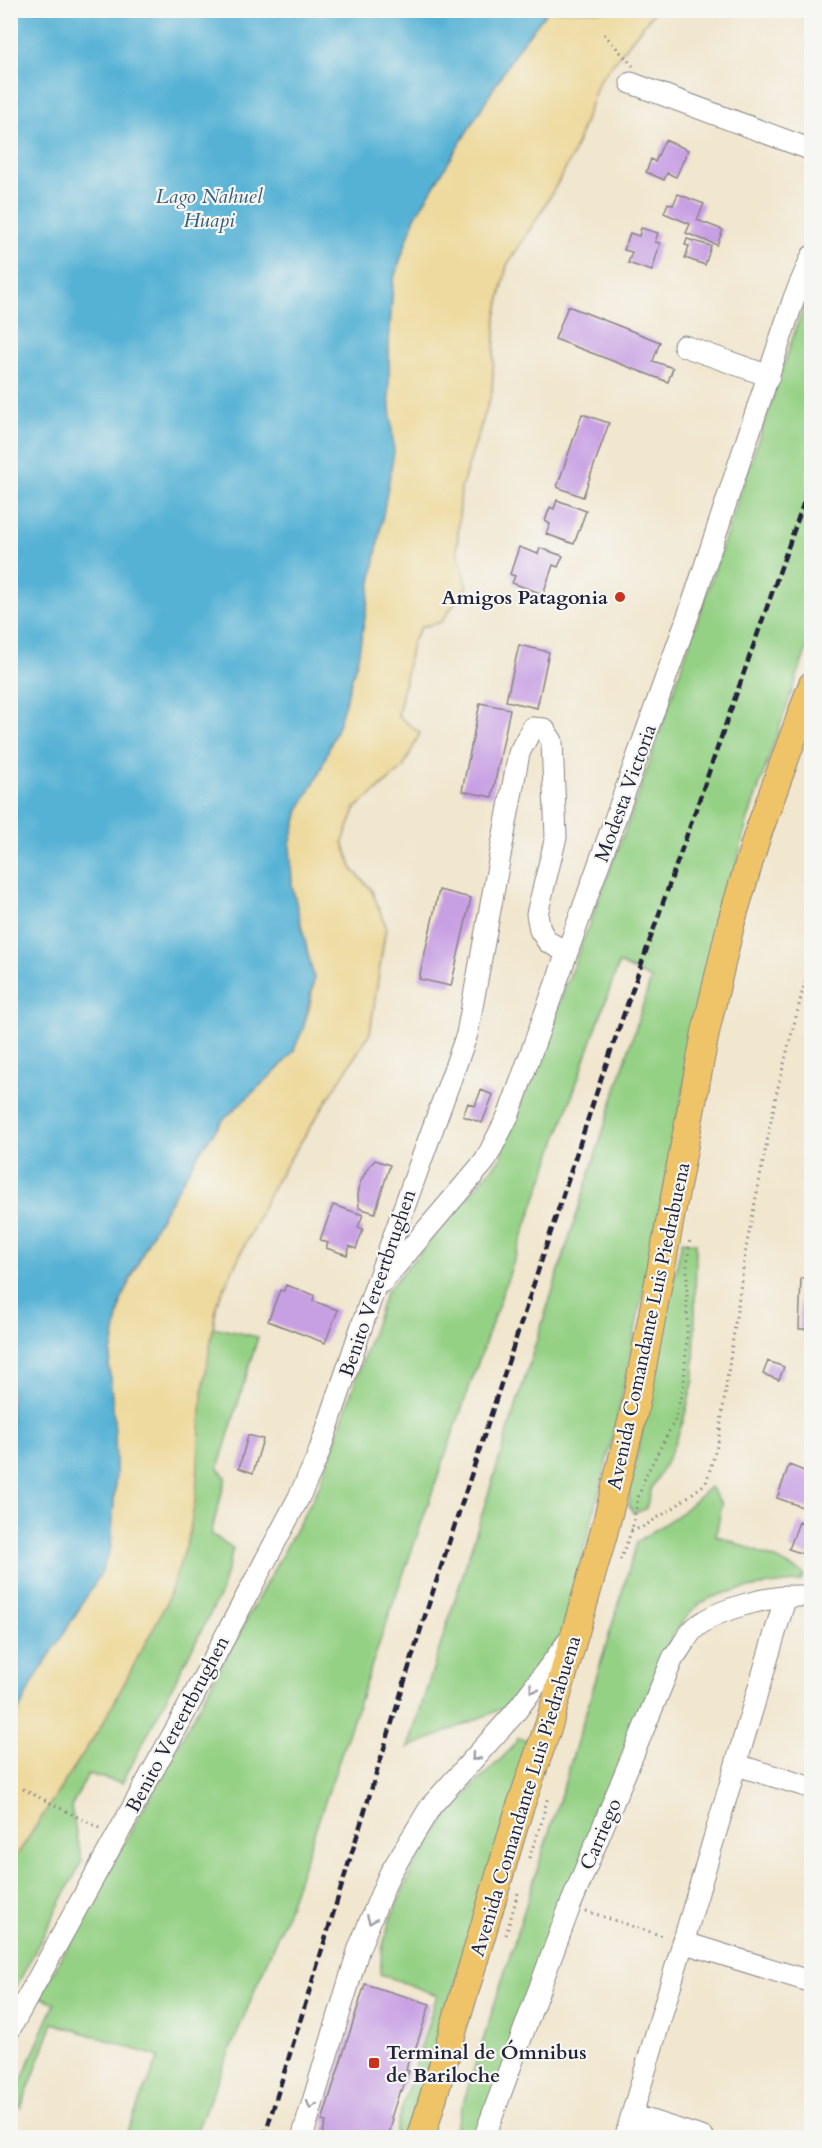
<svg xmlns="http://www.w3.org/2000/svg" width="822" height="2148" viewBox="0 0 822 2148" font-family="Cardo,serif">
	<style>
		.green { fill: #95d185; stroke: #5c7a60; stroke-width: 1.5 }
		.sand { fill: #eeda9e; stroke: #887e6c; stroke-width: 1.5 }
		.water { fill: #57b2d5; stroke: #3c6a88; stroke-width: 1.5 }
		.building { fill: #c79fe3 }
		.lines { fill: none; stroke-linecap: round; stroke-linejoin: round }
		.minor-casing { stroke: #8a8484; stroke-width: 23 }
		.major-casing { stroke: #8a8484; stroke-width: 29 }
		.path { stroke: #8a8484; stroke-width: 3; stroke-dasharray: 1.5 4.5; stroke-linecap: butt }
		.minor { stroke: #fff; stroke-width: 21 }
		.major { stroke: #efc469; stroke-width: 27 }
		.rail { stroke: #22223b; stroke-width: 4.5; stroke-dasharray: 9 4.5; stroke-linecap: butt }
		.oneway { stroke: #9c9ca7 }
		.poi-dot { fill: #c8321e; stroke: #f6f6f2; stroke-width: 2 }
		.labels { text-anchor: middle; stroke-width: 4.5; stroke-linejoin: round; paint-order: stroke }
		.poi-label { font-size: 20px; font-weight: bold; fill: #22223b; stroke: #f6f6f2; text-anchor: end }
		.street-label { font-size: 20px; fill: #22223b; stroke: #f6f6f2 }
		.water-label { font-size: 21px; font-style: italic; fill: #375c79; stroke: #f6f6f2 }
	</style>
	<rect width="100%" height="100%" fill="#f6f6f2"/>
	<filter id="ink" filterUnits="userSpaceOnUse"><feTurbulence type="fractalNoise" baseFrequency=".0167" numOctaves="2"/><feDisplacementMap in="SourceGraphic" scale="12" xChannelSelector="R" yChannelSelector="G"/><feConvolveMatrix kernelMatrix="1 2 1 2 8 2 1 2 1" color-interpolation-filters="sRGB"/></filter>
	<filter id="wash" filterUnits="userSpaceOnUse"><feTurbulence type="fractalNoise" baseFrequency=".008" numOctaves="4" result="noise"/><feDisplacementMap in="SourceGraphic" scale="24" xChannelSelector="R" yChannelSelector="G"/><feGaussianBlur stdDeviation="1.35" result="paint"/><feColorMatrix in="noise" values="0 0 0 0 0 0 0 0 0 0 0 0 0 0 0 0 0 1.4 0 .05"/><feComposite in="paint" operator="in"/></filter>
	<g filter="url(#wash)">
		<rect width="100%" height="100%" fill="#f1e6ce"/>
		<path class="green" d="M811 284V636L747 822 692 1049 617 1420 563 1633 511 1705 408 1748 651 979 619 963 389 1615 286 1915 194 2137 125 2136 159 2057 53 2023 21 2108 12 2102 55 2003 40 1997 319 1487 386 1292 500 1159 638 796Z
			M682 1241 696 1243 694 1380 683 1422 668 1459 652 1487 646 1509 633 1513 629 1505V1492Z
			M213 1327 258 1337 218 1469 226 1477 211 1534 233 1548 221 1593 122 1783 88 1774 71 1807 82 1861 11 1997V1864L103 1723 166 1604Z
			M710 1487 722 1504 716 1535 778 1560 804 1574 801 1581C773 1585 722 1588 700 1604 690 1611 682 1624 674 1632L477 2137 452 2138 564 1785 637 1542 682 1512Z
			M518 1738 531 1741 407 2137H393L437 1995 380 1974 382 1950 390 1920 411 1871 454 1805 511 1749Z"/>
		<path class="sand" d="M548 11H655L599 81 572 157 543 209 507 265 496 317 492 392 461 488 457 549 467 587 441 622 421 627 412 643 398 716 420 733 403 768 355 809 343 842 353 870 371 889 386 926 370 1033 274 1184 217 1303 202 1395 196 1495 188 1540 166 1604 103 1723 11 1864 10 1727 34 1680 80 1608 111 1547 116 1471 115 1433 109 1364 121 1301 155 1227 198 1154 222 1121 278 1069 303 1029 310 1006 314 979 292 886 290 844 299 810 319 774 339 723 358 657 385 502 389 395V341L393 281 414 217 518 48Z"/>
		<path class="water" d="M11 10 548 11 518 48 415 217 393 281 389 341V395L394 452 358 657 339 723 319 774 299 810 290 844 292 886 314 979 303 1029 293 1052 278 1069 222 1121 198 1154 155 1227 134 1270 121 1301 109 1364 115 1433 116 1471 111 1547 100 1575 34 1680 11 1727Z"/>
		<g id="blocks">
			<path class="building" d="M665 140 688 150 676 177 667 173 664 180 646 172 651 159 655 162Z
				M678 194 704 204 697 220 723 230 717 245 686 233 690 224 664 213 668 203 673 205Z
				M641 228 658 233 655 242 660 243 652 271 628 263 632 252 624 250 630 233 639 236Z
				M687 239 711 246 705 265 685 258 689 246 685 245Z
				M568 306 660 342 653 361 673 368 668 382 555 339Z
				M582 414 609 423 583 497 557 487Z
				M557 500 586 511 574 544 546 534 550 524 545 521 550 507 554 509Z
				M519 547 538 554 540 548 563 556 558 567 553 565 543 594 512 583 515 576 510 574Z
				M519 645 549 652 537 708 506 701Z
				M480 703 510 709 492 797 462 791Z
				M439 890 471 898 451 986 419 979Z
				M481 1090 493 1095 482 1123 463 1116 468 1103 475 1106Z
				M375 1160 390 1165 375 1213 359 1208 358 1195 360 1183 368 1168Z
				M333 1205 363 1215 358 1227 363 1229 356 1249 350 1246 347 1255 326 1248 328 1243 320 1240Z
				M801 1278 812 1279V1329H799Z
				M286 1285 314 1295 313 1301 338 1310 325 1343 268 1321 280 1290 284 1291Z
				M768 1361 784 1367 779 1380 763 1374Z
				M248 1435 263 1439 253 1473 239 1468Z
				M789 1465 812 1474V1499L808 1509 777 1498Z
				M799 1522 812 1527V1549L809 1556 789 1549Z
				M365 1984 430 2004 413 2056 410 2055 406 2070 409 2071 402 2091 400 2090 391 2118 393 2119 388 2138H321L326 2122 322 2121Z"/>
		</g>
	</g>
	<g filter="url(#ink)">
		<use href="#blocks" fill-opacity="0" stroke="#8a8484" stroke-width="1.5"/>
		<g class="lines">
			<defs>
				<path id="minor" d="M631 83 812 150
					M684 346 769 376
					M382 1282 485 1161 509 1114 693 602 794 298 812 256
					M737 1765 812 1788
					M682 1942 812 1982
					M10 2029 182 1718 298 1499 317 1458 373 1293 467 1034 519 753 532 728 544 729 552 741 556 837 537 914 540 930 548 942 567 952
					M632 2115 704 2138
					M302 2138 359 1948 389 1875 431 1806 514 1714 570 1639
					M484 2138 570 1906 673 1658C680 1650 685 1639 692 1631 713 1608 782 1592 812 1597
					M625 2138 786 1596"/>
				<path id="major" d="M421 2138 519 1810 549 1724 603 1536 634 1412 706 1030 731 923 757 836 812 685"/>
			</defs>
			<use href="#minor" class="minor-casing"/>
			<use href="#major" class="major-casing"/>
			<path class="path" d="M604 34 633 66
				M631 1530 641 1528 672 1509 706 1483 718 1443 746 1248 777 1091 809 966 812 949
				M620 1560 632 1530 638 1498 646 1475 675 1420 684 1383 687 1334V1266L690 1237
				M23 1789 101 1829
				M529 1858 541 1824 548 1796
				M586 1911 666 1937
				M506 1935 518 1893"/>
			<use href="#minor" class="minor"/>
			<use href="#major" class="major"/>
			<path class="rail" d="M264 2138 422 1625 601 1079 812 479"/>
		</g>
		<defs><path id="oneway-chevron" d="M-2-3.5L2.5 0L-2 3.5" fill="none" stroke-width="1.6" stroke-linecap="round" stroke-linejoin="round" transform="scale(1.5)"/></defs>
		<g class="oneway">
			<use href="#oneway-chevron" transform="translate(533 1689) rotate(127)"/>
			<use href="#oneway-chevron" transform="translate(475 1757) rotate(132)"/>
			<use href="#oneway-chevron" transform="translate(371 1920) rotate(112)"/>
			<use href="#oneway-chevron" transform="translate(311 2105) rotate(107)"/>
		</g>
	</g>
	<g class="poi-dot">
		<circle cx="620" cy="597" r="6"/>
		<rect x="368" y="2057" width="12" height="12" rx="3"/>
	</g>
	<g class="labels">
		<g class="poi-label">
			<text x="608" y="604">Amigos Patagonia</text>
			<text x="386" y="2059" text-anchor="start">Terminal de Ómnibus<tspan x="386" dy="23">de Bariloche</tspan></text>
		</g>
		<g class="street-label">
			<text transform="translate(625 793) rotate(-70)" y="7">Modesta Victoria</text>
			<text transform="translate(377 1283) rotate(-71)" y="7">Benito Vereertbrughen</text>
			<text transform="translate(648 1326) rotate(-78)" y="7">Avenida Comandante Luis Piedrabuena</text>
			<text transform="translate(177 1724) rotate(-62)" y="7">Benito Vereertbrughen</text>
			<text transform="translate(525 1796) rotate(-73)" y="7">Avenida Comandante Luis Piedrabuena</text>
			<text transform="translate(600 1834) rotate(-67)" y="7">Carriego</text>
		</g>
		<g class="water-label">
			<text x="209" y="203">Lago Nahuel<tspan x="209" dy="24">Huapi</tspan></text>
		</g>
	</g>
	<rect width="822" height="2148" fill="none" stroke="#f6f6f2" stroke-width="36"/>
</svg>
